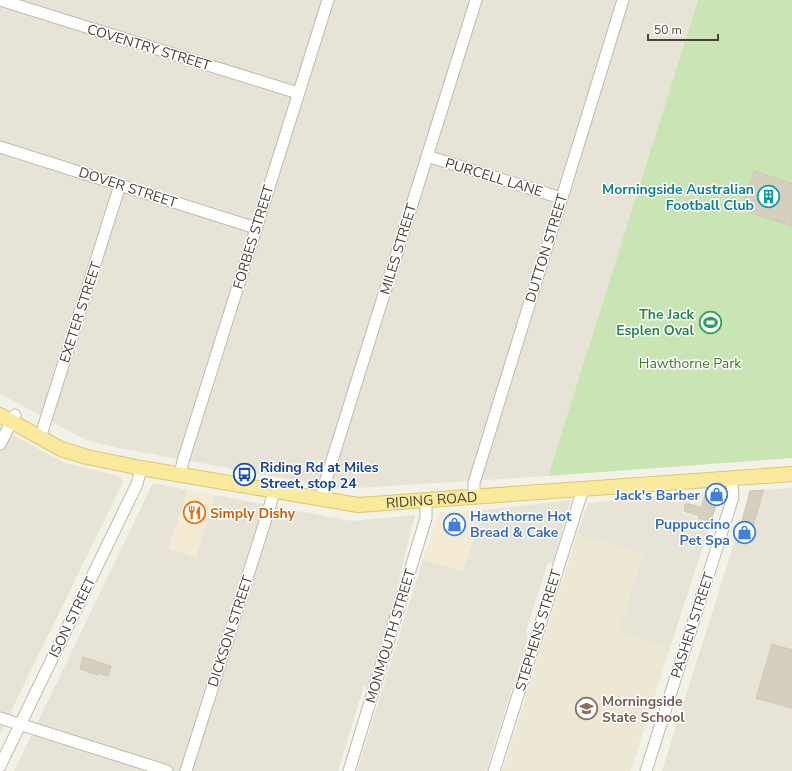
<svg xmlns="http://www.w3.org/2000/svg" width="792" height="771" viewBox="0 0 792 771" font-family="'Nunito Sans',sans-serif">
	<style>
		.residential { fill: #e7e4d7 }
		.commercial { fill: #f4ebd5 }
		.education { fill: #ece8d4 }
		.green { fill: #c9e5b4 }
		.building { fill: #d5cfbf; stroke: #cfc7b2 }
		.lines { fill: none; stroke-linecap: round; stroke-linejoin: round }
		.minor-casing { stroke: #bfbaac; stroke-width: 13 }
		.major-casing { stroke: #ddc96d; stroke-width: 16 }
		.minor { stroke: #fff; stroke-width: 11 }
		.major { stroke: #f9ea9d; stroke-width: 14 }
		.labels { text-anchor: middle; stroke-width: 3; stroke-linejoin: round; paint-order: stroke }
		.street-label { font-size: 14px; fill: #474338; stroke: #fff }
		.culture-label { font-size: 14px; font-weight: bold; fill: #0d838f; stroke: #fff; text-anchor: end }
		.leisure-label { font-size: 14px; font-weight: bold; fill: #27864d; stroke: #fff; text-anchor: end }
		.park-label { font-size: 14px; fill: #40762e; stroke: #fff }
		.transit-label { font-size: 14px; font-weight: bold; fill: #164399; stroke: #fff; text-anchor: start }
		.shop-label { font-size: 14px; font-weight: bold; fill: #366cbe; stroke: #fff; text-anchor: end }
		.food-label { font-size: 14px; font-weight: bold; fill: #c56008; stroke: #fff; text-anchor: start }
		.education-label { font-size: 14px; font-weight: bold; fill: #785e54; stroke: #fff; text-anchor: start }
	</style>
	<rect width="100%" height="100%" fill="#f3f2e9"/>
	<path class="residential" d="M0 0H698L548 476 341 489 114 447 86 440 0 394Z
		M0 426 18 438 65 463 120 476 123 482 0 734Z
		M153 483 188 490 169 548 196 557 215 495 352 521 415 515 391 612 368 687 364 686 338 771H14Z
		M792 488V771H662L735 540 748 544 765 490Z
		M687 493 681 513 711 522 670 648 618 632 577 534 588 503Z
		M571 500 553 562 548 563 526 631 528 638 486 771H357L423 559 463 571 483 510Z"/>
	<path class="commercial" d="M188 490 215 495 196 557 169 548Z
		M750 490H765L748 544 735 540Z
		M717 492 719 495 711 522 681 513 687 493Z
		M483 510 463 571 423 559 439 513Z"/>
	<path class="education" d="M577 534 643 555 619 632 670 648 631 771H502Z"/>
	<path class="green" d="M698 0H792V458L548 476Z"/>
	<path class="building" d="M754 171 792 183V226L741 210Z
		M764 490 748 543 737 540 750 491Z
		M706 492H720L711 522 698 518 699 516 684 511 685 504H689L701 507Z
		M772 644 792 650V704L791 708 756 698Z
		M83 657 111 666 108 676 98 673V675L80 669Z"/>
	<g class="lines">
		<defs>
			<path id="minor" d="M0 0 298 93
				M0 147 256 228
				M427 156 561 198
				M40 438 120 185
				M0 444 15 415
				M180 474 183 461 328 0
				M474 497V483L623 0
				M320 499 476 0
				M0 718 167 771
				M0 766 137 484 141 468
				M186 771 269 509 274 491
				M349 771 426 518V500
				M494 771 583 489
				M646 771 733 497 732 479"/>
			<g id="major">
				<path id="s1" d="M0 415 61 449 87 457 141 468 358 505 792 474"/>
			</g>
		</defs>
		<use href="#minor" class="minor-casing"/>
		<use href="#major" class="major-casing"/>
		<use href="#minor" class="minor"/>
		<use href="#major" class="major"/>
	</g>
	<defs>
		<symbol id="building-ring" viewBox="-11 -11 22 22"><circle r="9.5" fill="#fff" stroke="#0f9aa8" stroke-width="1.5"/><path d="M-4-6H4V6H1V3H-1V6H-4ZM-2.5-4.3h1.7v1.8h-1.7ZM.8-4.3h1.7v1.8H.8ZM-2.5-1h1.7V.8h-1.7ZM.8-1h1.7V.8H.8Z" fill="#0f9aa8"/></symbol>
		<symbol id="stadium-ring" viewBox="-11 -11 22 22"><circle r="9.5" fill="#fff" stroke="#2e9e5b" stroke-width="1.5"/><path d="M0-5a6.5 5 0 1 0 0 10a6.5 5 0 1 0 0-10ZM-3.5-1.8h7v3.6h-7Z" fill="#2e9e5b"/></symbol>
		<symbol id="bus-ring" viewBox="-11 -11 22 22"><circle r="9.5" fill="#fff" stroke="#1a4fb4" stroke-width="1.5"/><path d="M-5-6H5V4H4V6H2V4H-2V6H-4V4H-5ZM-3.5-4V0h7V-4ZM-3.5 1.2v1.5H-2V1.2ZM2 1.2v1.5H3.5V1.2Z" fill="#1a4fb4"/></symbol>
		<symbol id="shop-ring" viewBox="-11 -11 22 22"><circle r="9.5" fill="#fff" stroke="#3f7fe0" stroke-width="1.5"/><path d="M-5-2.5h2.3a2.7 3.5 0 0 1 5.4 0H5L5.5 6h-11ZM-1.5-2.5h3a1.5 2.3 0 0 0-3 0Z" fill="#3f7fe0"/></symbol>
		<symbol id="restaurant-ring" viewBox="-11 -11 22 22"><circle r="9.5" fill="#fff" stroke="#e8710a" stroke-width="1.5"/><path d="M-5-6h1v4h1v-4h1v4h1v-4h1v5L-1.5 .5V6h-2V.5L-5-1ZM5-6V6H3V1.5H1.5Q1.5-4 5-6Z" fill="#e8710a"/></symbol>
		<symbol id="school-ring" viewBox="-11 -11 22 22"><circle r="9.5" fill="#fff" stroke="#8d6e63" stroke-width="1.5"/><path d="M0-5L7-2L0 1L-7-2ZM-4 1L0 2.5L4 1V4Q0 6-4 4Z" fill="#8d6e63"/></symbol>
	</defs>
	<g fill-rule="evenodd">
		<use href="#building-ring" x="756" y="184" width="25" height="25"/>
		<use href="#stadium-ring" x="698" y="310" width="25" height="25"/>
		<use href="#bus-ring" x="232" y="462" width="25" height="25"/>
		<use href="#shop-ring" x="704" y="482" width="25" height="25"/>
		<use href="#restaurant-ring" x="182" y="500" width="25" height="25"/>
		<use href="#shop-ring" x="442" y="512" width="25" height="25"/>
		<use href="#shop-ring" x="732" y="520" width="25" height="25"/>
		<use href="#school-ring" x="574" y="696" width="25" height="25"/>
	</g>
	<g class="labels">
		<g class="street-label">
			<text transform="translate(149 47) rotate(17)" y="5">COVENTRY STREET</text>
			<text transform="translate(494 177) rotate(17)" y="5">PURCELL LANE</text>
			<text transform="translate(128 187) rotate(18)" y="5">DOVER STREET</text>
			<text transform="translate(253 237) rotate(-73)" y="5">FORBES STREET</text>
			<text transform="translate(546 248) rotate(-73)" y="5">DUTTON STREET</text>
			<text transform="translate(398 249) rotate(-73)" y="5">MILES STREET</text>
			<text transform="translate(80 312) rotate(-72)" y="5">EXETER STREET</text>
			<text dy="5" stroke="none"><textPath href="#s1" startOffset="446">RIDING ROAD</textPath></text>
			<text transform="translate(72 617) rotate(-64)" y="5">ISON STREET</text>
			<text transform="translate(692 625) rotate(-72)" y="5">PASHEN STREET</text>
			<text transform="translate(538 630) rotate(-73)" y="5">STEPHENS STREET</text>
			<text transform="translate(230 631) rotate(-72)" y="5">DICKSON STREET</text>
			<text transform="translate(390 636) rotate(-73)" y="5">MONMOUTH STREET</text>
		</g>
		<g class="culture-label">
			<text x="754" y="194">Morningside Australian<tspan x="754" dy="16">Football Club</tspan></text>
		</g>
		<g class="leisure-label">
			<text x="694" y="319">The Jack<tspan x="694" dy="16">Esplen Oval</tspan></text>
		</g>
		<g class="park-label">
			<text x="690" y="368">Hawthorne Park</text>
		</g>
		<g class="transit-label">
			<text x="260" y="472">Riding Rd at Miles<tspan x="260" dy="16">Street, stop 24</tspan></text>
		</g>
		<g class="shop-label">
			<text x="700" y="500">Jack's Barber</text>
			<text x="470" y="521" text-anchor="start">Hawthorne Hot<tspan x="470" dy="16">Bread &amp; Cake</tspan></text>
			<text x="730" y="529">Puppuccino<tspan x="730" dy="16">Pet Spa</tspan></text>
		</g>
		<g class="food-label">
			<text x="210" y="518">Simply Dishy</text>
		</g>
		<g class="education-label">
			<text x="602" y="706">Morningside<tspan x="602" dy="16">State School</tspan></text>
		</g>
	</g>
	<path d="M648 34v6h70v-6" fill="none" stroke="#474338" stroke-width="2"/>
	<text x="654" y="34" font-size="12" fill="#474338" stroke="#ffffff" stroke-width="3" paint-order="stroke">50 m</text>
</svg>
